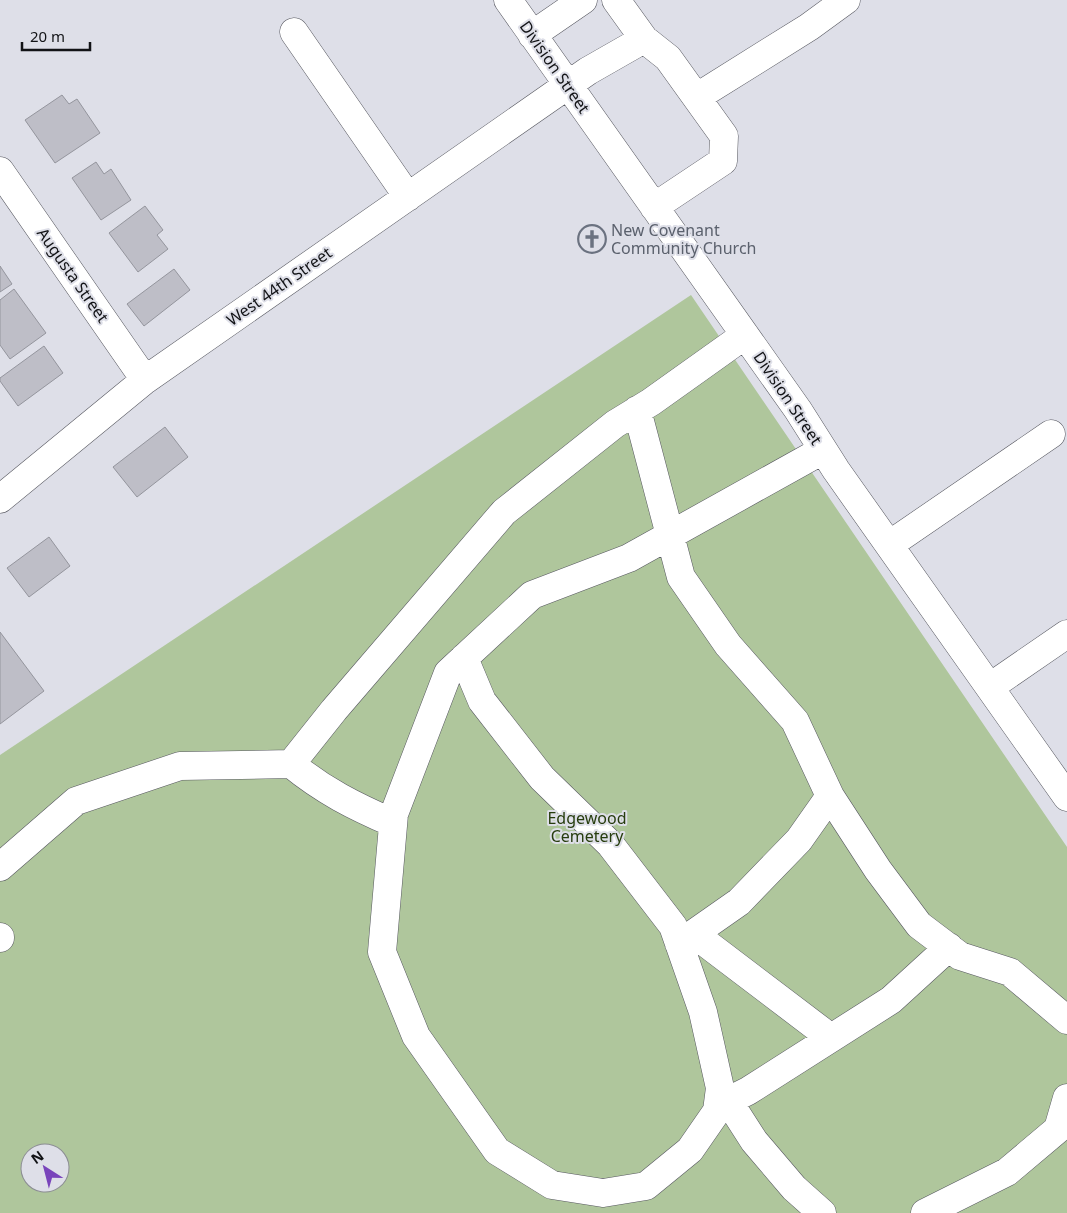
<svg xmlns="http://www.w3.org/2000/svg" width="1067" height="1213" viewBox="0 0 1067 1213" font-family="'Noto Sans',sans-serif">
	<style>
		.green { fill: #afc69c; fill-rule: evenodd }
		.building { fill: #bebec7; stroke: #94959d }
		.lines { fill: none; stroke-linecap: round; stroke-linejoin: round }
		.minor-casing { stroke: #575860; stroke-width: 29 }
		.minor { stroke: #fff; stroke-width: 28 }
		.labels { text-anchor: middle; stroke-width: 4; stroke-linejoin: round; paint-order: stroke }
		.street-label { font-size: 16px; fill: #121316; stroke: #dedfe8 }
		.worship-label { font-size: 16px; fill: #5b616d; stroke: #dedfe8; text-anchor: start }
		.park-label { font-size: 16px; fill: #273d0e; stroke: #dedfe8 }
	</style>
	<rect width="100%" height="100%" fill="#dedfe8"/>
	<path class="green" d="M691 295 1067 847V1213H0V755ZM30 1153H60V1183H30Z"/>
	<path class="building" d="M62 95 69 104 77 99 100 133 55 163 25 120Z
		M96 162 104 174 111 169 131 200 101 220 72 178Z
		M145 206 163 230 157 235 168 249 138 272 109 233Z
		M0 266 12 284 0 292Z
		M174 269 190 290 144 326 127 304Z
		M14 289 46 333 10 359 0 345V300Z
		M44 346 63 373 18 406 0 381V378Z
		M165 427 188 457 137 497 113 467Z
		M49 537 70 566 29 597 7 568Z
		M0 632 44 691 0 724Z"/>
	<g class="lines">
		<defs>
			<path id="minor" d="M508 0 798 410 836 470 1067 797
				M616 0 644 39
				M294 32 408 197
				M532 35 583 0
				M697 97 809 27 846 0
				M0 171 145 380
				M637 410 681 577 728 645 795 721 830 796 878 870 919 925 960 956 1010 972 1067 1020
				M0 499 145 380 588 71 644 39 668 58 724 136 723 161 654 207
				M889 545 1051 434
				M464 658 482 701 542 778 610 844 673 926 703 1012 720 1088 717 1111 690 1150 646 1186 603 1193 552 1185 497 1151 416 1036 382 952 394 814 448 673 532 595 629 558 823 450
				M990 687 1067 634
				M291 764 334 710 504 512 615 424 651 402 745 335
				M0 867 76 801 180 766 291 764C324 791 354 806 393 823
				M694 934 831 1038
				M0 937V938
				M679 944 739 902 799 840 830 796
				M720 1088 754 1141 794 1188 822 1213
				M728 1101 748 1091 891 1000 949 947
				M925 1213 1007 1172 1058 1129 1067 1098"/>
		</defs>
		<use href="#minor" class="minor-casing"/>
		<use href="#minor" class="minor"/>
	</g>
	<defs>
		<symbol id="church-ring" viewBox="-11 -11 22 22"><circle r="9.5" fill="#dedfe8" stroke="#6b7280" stroke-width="1.5"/><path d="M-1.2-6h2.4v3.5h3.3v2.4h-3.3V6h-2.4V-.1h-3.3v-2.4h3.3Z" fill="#6b7280"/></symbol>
	</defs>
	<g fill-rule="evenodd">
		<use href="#church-ring" x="576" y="223" width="32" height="32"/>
	</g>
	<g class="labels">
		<g class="street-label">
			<text transform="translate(555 67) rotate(55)" y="6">Division Street</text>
			<text transform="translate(73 275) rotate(55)" y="6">Augusta Street</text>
			<text transform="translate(279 286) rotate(-35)" y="6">West 44th Street</text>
			<text transform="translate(788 398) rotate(56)" y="6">Division Street</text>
		</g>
		<g class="worship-label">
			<text x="611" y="236">New Covenant<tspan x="611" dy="18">Community Church</tspan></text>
		</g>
		<g class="park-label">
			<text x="587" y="824">Edgewood<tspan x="587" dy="18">Cemetery</tspan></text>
		</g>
	</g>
	<g transform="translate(45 1168) rotate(324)"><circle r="24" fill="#dedfe8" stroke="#8c8d94"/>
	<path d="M0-4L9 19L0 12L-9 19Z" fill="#7944bb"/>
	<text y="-8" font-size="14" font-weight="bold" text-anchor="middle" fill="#121316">N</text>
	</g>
	<path d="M22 42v8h68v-8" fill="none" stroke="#121316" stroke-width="2.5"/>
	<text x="30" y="42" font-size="15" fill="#121316" stroke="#dedfe8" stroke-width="4" paint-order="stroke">20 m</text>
</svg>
